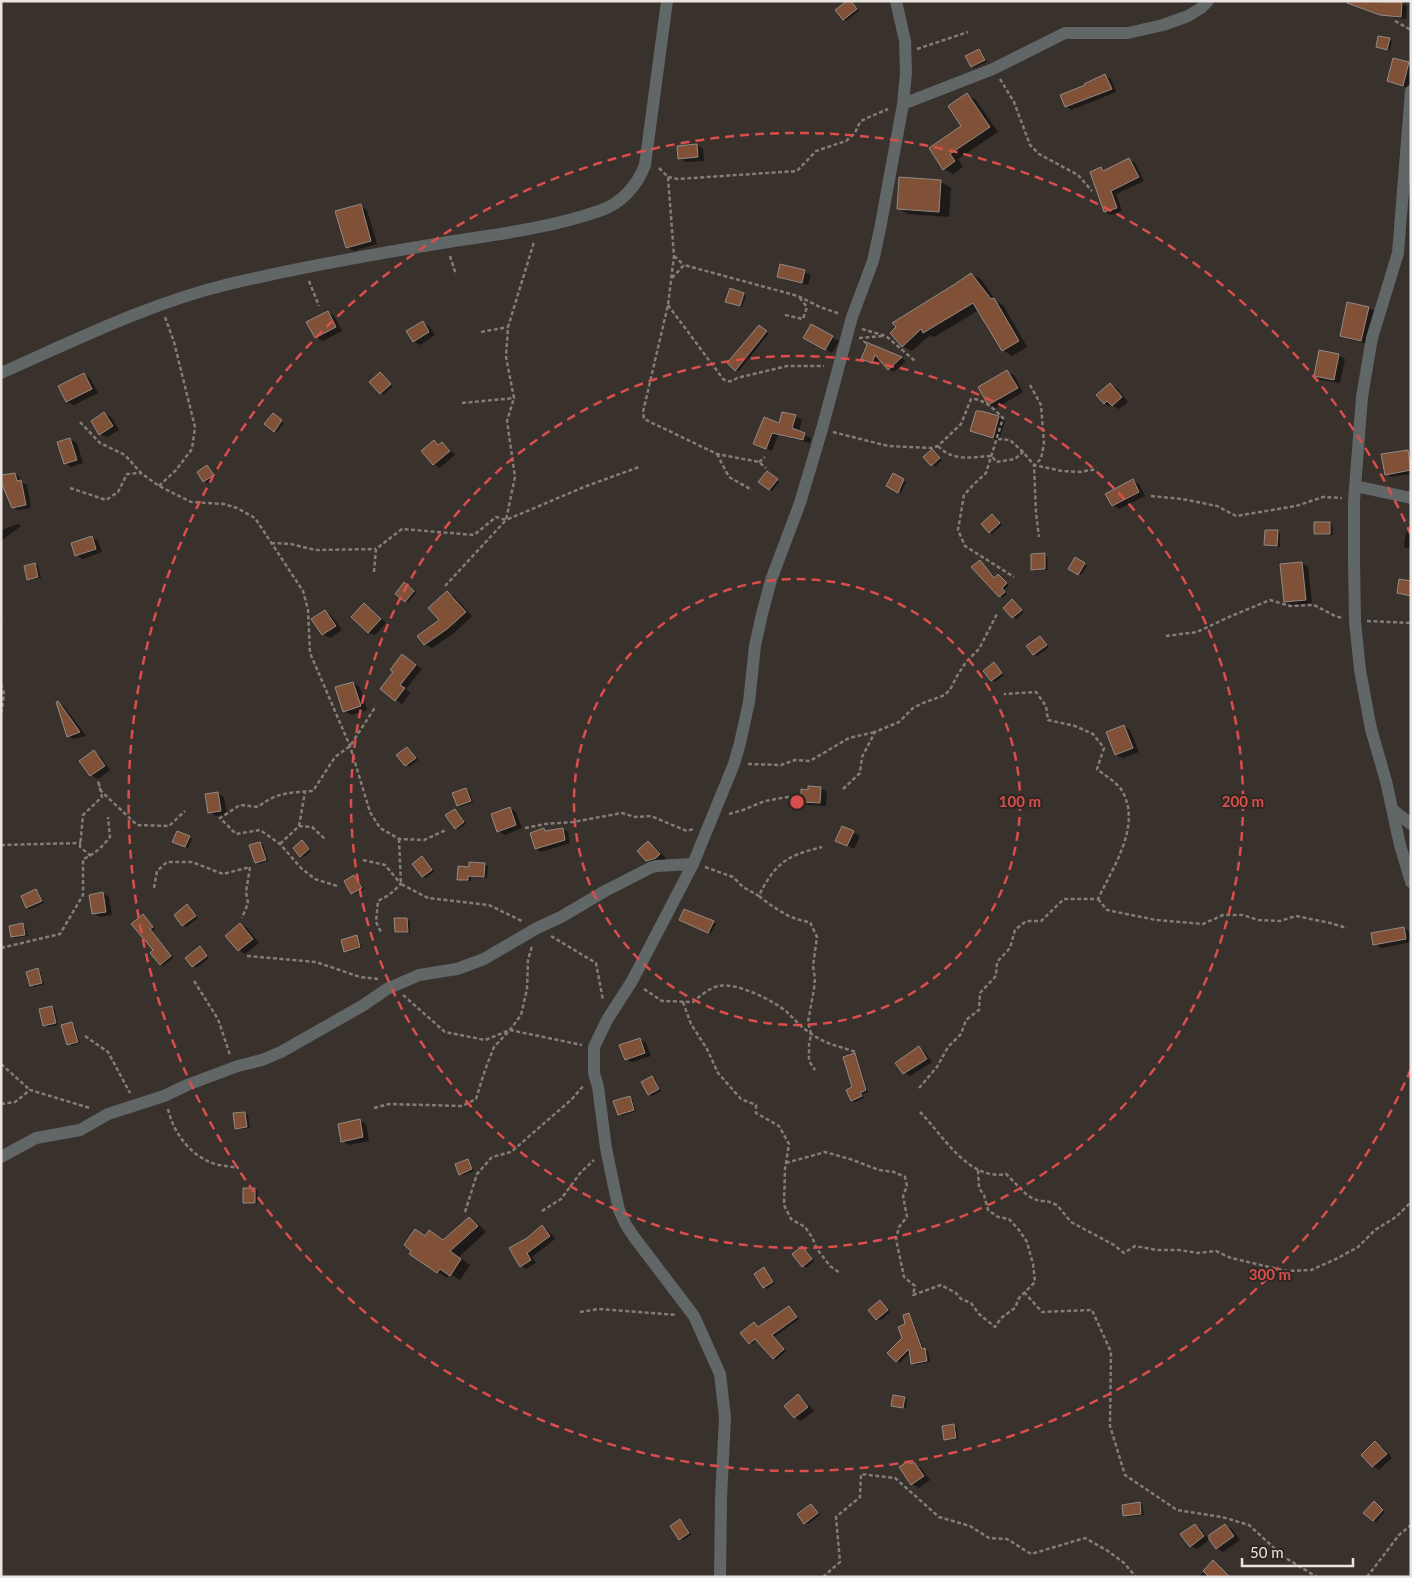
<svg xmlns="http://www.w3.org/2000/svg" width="1412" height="1578" viewBox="0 0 1412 1578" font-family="Lato,sans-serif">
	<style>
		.shadow { fill: #0007 }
		.building { fill: #805136; stroke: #948a85 }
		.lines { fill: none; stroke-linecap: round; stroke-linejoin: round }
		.path { stroke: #837c78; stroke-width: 2.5; stroke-dasharray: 4 2.5; stroke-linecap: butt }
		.minor { stroke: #616666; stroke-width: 12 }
		.ring { fill: none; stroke: #da4e4d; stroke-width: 2.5; stroke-dasharray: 9 6 }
		.centre { fill: #da4e4d; stroke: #2f2722; stroke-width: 2.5 }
		.ring-label { font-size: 15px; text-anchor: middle; font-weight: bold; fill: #da4e4d; stroke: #2f2722; stroke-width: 4; stroke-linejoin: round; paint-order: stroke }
	</style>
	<rect width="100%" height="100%" fill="#39312c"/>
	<path class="shadow" d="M851 1 859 11 846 21 844 19Z
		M1342 1H1373L1377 4 1382 16Z
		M1396 1H1405L1402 3 1407 6 1406 19 1395 18 1390 15Z
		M1389 39 1392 41 1390 50 1377 47Z
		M979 51 982 52 987 62 974 68 972 66Z
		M1408 63 1411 65 1410 88 1395 84 1388 81Z
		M1105 76 1111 79 1116 92 1071 110 1066 106Z
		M967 95 976 100 998 132 958 159 963 167 953 174 944 169 930 149 963 127Z
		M697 145 703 149 704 161 686 162 679 158Z
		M1129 160 1135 163 1144 181 1116 194 1122 211 1111 215 1105 212 1101 168 1106 171Z
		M900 178 941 182 951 188 949 217 908 214 898 208Z
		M361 206 367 210 377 244 354 251 347 247Z
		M804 272 811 275 808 285 785 280 779 276Z
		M971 274 981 279 996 301 1003 305 1027 347 1012 356 1003 350 979 310 934 337 930 335 912 351 902 346Z
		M744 294 746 296 742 307 729 303Z
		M1368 308 1375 311 1367 344 1348 339 1341 335Z
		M328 312 334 316 342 331 323 341 316 338 308 322Z
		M423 322 429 326 435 335 420 345 413 341Z
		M812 326 839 341 832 353 805 337Z
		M762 328 769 333 739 371 736 370Z
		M867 344 902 358 906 361 894 372 889 369 880 359 877 365 868 361Z
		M1338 355 1345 359 1340 383 1321 380 1315 376Z
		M1007 372 1014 375 1023 392 996 408 989 404Z
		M84 374 90 378 98 393 74 405 67 402 59 387Z
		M383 376 393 386 383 395 381 393Z
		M1111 385 1117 388 1128 402 1119 409 1113 406 1111 407 1104 403Z
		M981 412 999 417 1005 421 999 440 978 434 972 430Z
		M104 413 111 417 119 430 107 437 100 434Z
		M795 416 802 420 799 432 811 438 810 443 778 435 772 451 755 443 780 425Z
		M276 417 284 423 277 432 274 431Z
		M70 439 77 443 83 463 71 467 65 463Z
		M434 442 440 445 442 443 448 447 455 455 440 468 434 464Z
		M932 450 942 460 935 467 925 457Z
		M1407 451 1411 453V474L1392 477 1386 474Z
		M207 466 210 468 216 477 207 483 204 481Z
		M15 474 20 477 21 482 27 485 31 508 18 510 13 507Z
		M770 474 779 482 772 491 769 489Z
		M893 475 906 482 901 493 887 486Z
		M1133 481 1139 484 1145 496 1119 509 1113 505Z
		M993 515 1002 525 992 534 989 532Z
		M1330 523 1332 525 1333 535H1318L1315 533Z
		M18 524 21 526 1 541V530Z
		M1278 531 1280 533V547L1268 546 1266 545Z
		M1406 532 1411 533V549L1404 547Z
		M92 537 98 541 102 552 83 559 76 555Z
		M1044 554 1047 556 1048 570 1035 571 1033 569Z
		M1076 559 1087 566 1081 575 1070 569Z
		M980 561 995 579 999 576 1009 585 1004 590 1007 594 1003 598 973 567Z
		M1302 563 1308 567 1312 603 1292 605 1286 602Z
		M35 564 38 566 41 578 31 580 28 579Z
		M407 585 416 593 408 602 406 601Z
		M447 593 454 596 472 616 454 633 432 648 425 644 419 636 441 620Z
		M1013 601 1024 612 1016 619 1004 608Z
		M364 605 371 609 386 623 375 635 368 632Z
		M325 611 331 615 342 630 330 638 323 634 313 619Z
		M1040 637 1049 647 1037 656 1028 646Z
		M403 656 422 669 406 689 410 693 402 704 396 700 395 672Z
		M994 664 1004 675 995 682 992 680Z
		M353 683 360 687 367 710 351 715 344 711 337 688Z
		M58 703 64 706 86 736 74 739 68 736Z
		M1124 726 1130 730 1139 752 1123 758 1116 755Z
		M407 748 418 760 409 767 398 755Z
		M94 752 100 756 110 770 98 779 91 775Z
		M820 788 827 792 826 806 808 805 802 801 809 791Z
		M466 789 469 791 473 802 460 807 458 806Z
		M218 793 224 797 227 814 216 816 210 812Z
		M510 808 516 812 522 828 505 835 498 831Z
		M455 810 458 812 466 824 458 829 456 828Z
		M843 827 860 836 854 849 843 844Z
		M563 829 568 832 570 843 541 852 536 849 544 830 548 832Z
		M189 837 192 839 188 848 176 843Z
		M302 842 311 851 304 857 301 856Z
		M648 842 654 846 666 858 663 861 654 864 647 860Z
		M260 843 263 845 268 861 259 864 256 862Z
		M422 858 434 872 425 878 423 876Z
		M470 863 485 864 488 866 487 878 471 877V881L458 879 470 868Z
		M354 876 357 878 364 889 354 894 352 893Z
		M36 890 39 892 44 903 30 909 27 907Z
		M103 894 109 897 112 915 100 917 94 913Z
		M187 906 198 918 186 927 175 915Z
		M143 916 155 929 152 931 173 958 163 966 161 964 155 951Z
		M407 919 410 921V933H399L396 931Z
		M684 921 713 922 716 924 711 933Z
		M22 924 25 926 28 936 15 938 12 937Z
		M240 925 247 928 259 943 245 954 239 950Z
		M1404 928 1410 932 1411 942 1381 948 1375 944Z
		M356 937 359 938 362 948 348 952 345 951Z
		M200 948 209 958 196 968 187 958Z
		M37 970 40 971 44 984 34 987 31 985Z
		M52 1008 55 1009 58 1025 47 1027 44 1025Z
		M71 1023 74 1025 80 1043 71 1046 68 1044Z
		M640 1039 646 1043 651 1056 632 1062 626 1059Z
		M919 1047 924 1051 932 1062 910 1076 904 1073Z
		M854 1054 857 1056 868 1092 862 1094 864 1098 855 1102 852 1100Z
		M652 1077 655 1079 661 1091 652 1096 649 1094Z
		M629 1098 632 1099 636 1111 622 1116 619 1114Z
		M245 1113 248 1115 250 1128 239 1129 237 1128Z
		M360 1121 366 1124 369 1141 349 1145 342 1141Z
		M468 1160 470 1162 474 1171 463 1175 460 1174Z
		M255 1189 258 1191 257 1204 247 1203 244 1202Z
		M469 1218 478 1224 486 1232 459 1257 470 1265 460 1280 450 1274 447 1278 411 1254 415 1230 426 1236 444 1241Z
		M542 1227 548 1230 555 1239 532 1257 536 1263 526 1269 521 1266 528 1239Z
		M802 1247 814 1261 806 1268 794 1254Z
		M764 1269 767 1271 775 1283 767 1289 764 1287Z
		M880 1302 890 1312 880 1321 877 1319Z
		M789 1307 792 1309 799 1319 774 1337 786 1351 776 1360 757 1340 752 1344 749 1343 754 1323 759 1328Z
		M909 1315 911 1316 924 1350 928 1351 930 1362 915 1365 912 1363 910 1352 900 1363 897 1361Z
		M798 1396 804 1400 814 1411 801 1421 794 1417Z
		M905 1398 907 1399 906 1408 893 1405Z
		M954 1426 957 1427 958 1439 948 1440 945 1439Z
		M1375 1443 1382 1447 1392 1458 1379 1470 1373 1466Z
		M908 1462 920 1467 930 1480 919 1488 912 1484 900 1468Z
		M1139 1503 1142 1505 1144 1515 1127 1517 1125 1516Z
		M1377 1504 1385 1512 1376 1522 1374 1520Z
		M811 1505 820 1515 808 1524 805 1523Z
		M680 1520 683 1522 691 1535 683 1540 680 1539Z
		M1195 1525 1201 1529 1209 1540 1197 1549 1190 1546Z
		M1225 1525 1232 1529 1240 1540 1223 1552 1217 1548Z
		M1213 1562 1219 1566 1231 1577H1199Z"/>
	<path class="building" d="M847 1H851L857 9 843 20 835 10Z
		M1348 1 1402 2 1401 17 1380 15 1347 3Z
		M1378 36 1390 38 1387 50 1376 47Z
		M979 49 985 60 971 67 965 56Z
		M1393 58 1409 62 1403 86 1387 81Z
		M1105 74 1112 89 1065 107 1060 95 1085 85 1084 84Z
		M967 93 990 127 950 154 955 161 943 170 929 148 961 126 948 106Z
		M697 144 698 157 678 159 677 146Z
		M1129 158 1139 177 1111 191 1117 208 1104 212 1090 172 1101 167 1103 171Z
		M899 177 941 180 939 212 897 209Z
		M361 204 371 241 346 248 335 211Z
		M780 264 805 270 802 283 777 277Z
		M971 273 991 299 994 298 1019 341 1002 351 973 303 923 333 921 329 902 347 890 333 896 327 892 323 955 284Z
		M730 288 744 293 740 306 725 302Z
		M1347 302 1369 307 1361 341 1340 336Z
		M328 311 336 327 315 338 306 322Z
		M423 321 429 332 413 342 406 331Z
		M811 324 833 336 825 350 803 338Z
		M759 325 767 331 735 371 727 363Z
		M863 341 878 347 902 357 888 370 875 355 872 363 861 359 867 345Z
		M1319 350 1339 354 1334 380 1314 376Z
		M1007 370 1018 388 988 405 978 387Z
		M380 372 391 384 380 394 369 382Z
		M84 373 92 389 66 402 58 386Z
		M1110 383 1122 397 1112 406 1107 401 1104 404 1096 395Z
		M976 411H981L999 416 993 438 970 431Z
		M104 412 113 426 99 435 91 421Z
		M782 412 796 415 792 428 805 433 803 440 772 433 766 449 753 444 764 417 779 423Z
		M273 413 282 420 274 432 264 424Z
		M70 438 77 460 64 464 57 442Z
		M434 440 438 445 442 442 450 451 433 465 421 451Z
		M932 449 940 458 931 466 923 457Z
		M1408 450 1411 470 1385 475 1381 454Z
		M207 465 214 475 203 482 197 472Z
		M767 471 778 479 769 490 758 482Z
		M15 473 17 481 21 480 26 505 12 508 1 482V475Z
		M893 473 904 479 898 493 886 486Z
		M1133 479 1139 492 1112 506 1105 494Z
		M992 514 1000 523 989 533 981 524Z
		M1314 522H1330V534H1314Z
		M1265 530H1278L1277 546 1264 545Z
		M92 536 96 549 75 556 71 543Z
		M1045 553V569L1031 570V554Z
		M1075 557 1085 563 1078 575 1068 569Z
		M980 560 994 578 998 574 1007 583 1002 588 1005 592 999 597 971 567Z
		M1302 562 1306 600 1284 602 1280 564Z
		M35 563 38 577 27 580 24 566Z
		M1399 579 1411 581V596L1397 593Z
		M404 582 414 591 405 602 395 594Z
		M447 591 466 612 447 629 424 645 417 636 439 620 428 608Z
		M1012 599 1022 610 1012 618 1003 608Z
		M364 603 381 619 368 633 351 617Z
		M325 610 336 626 322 635 311 619Z
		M1040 636 1047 645 1033 655 1026 646Z
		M402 654 416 665 400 685 405 688 395 701 380 689 393 672 390 670Z
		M994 662 1002 673 991 681 983 671Z
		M353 682 361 706 343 712 335 687Z
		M58 701 80 732 67 737 56 702Z
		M1124 725 1133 748 1115 755 1106 732Z
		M407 747 416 758 405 766 396 755Z
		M94 750 105 766 90 776 79 761Z
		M808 786 821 787 820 803 801 802V789L808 790Z
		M466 788 471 801 457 806 452 793Z
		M218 792 221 811 208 813 205 794Z
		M510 807 516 825 497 832 491 814Z
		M455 809 464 822 455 829 445 815Z
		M842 826 854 831 847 846 835 841Z
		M544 828 545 831 563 828 565 840 535 849 530 833Z
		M177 831 190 836 185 847 172 842Z
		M302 840 309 849 300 857 293 848Z
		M648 841 660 854 656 858 646 861 637 851Z
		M260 842 266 860 255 863 249 845Z
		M422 856 432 870 422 877 412 864Z
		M469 862 485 863 484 877 468 876V880H457L458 866 469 867Z
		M354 875 362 888 351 894 344 881Z
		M36 889 42 901 26 908 21 896Z
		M103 892 106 912 92 914 89 895Z
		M187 904 196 916 182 926 174 915Z
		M684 909 714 921 708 933 679 920Z
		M143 914 153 927 150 929 171 956 160 965 150 953 153 950 131 924Z
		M394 918H407L408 932H395Z
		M23 923 25 935 11 937 9 926Z
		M240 923 253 939 238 951 225 936Z
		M1404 927 1406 939 1373 945 1371 933Z
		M357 935 360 947 344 952 341 940Z
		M200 946 207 956 192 967 185 958Z
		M38 968 42 983 30 986 26 972Z
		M52 1006 56 1023 43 1026 39 1009Z
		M72 1022 78 1042 67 1045 61 1025Z
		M640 1038 645 1053 625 1060 619 1045Z
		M919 1046 927 1059 903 1074 895 1063Z
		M855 1053 866 1090 860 1093 862 1096 851 1101 846 1090 852 1087 843 1057Z
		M652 1076 659 1089 648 1095 641 1082Z
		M630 1096 634 1110 618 1115 613 1101Z
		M245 1112 247 1127 235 1129 233 1113Z
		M360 1119 363 1137 341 1142 338 1124Z
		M468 1159 472 1169 459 1175 455 1164Z
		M243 1188H255V1203H243Z
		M469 1217 478 1226 450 1251 461 1259 450 1276 440 1269 437 1273 409 1254 411 1251 404 1245 415 1229 425 1236 429 1230 443 1240Z
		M542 1225 550 1236 527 1253 531 1260 520 1267 509 1248 527 1238Z
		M802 1246 812 1259 802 1267 792 1254Z
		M764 1267 773 1282 763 1288 754 1274Z
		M880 1300 888 1310 876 1320 868 1310Z
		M789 1306 797 1317 772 1335 784 1349 773 1359 755 1339 749 1344 740 1333 754 1322 758 1327Z
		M909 1313 922 1349 925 1348 927 1361 911 1364 909 1349 896 1362 887 1353 902 1338 898 1327 905 1324 903 1315Z
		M798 1394 808 1407 794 1418 784 1406Z
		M893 1395 905 1397 903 1408 891 1406Z
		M954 1424 956 1438 944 1440 942 1426Z
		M1375 1441 1387 1454 1372 1467 1361 1455Z
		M908 1461 911 1464 914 1462 924 1476 911 1485 899 1467Z
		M1374 1501 1383 1510 1373 1521 1363 1513Z
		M1140 1502 1141 1514 1123 1516 1122 1505Z
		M811 1504 818 1513 804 1524 797 1514Z
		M680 1519 689 1533 679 1540 670 1526Z
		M1195 1524 1204 1536 1190 1547 1180 1534Z
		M1225 1524 1234 1536 1216 1549 1209 1539V1535Z
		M1213 1560 1230 1577H1209L1203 1571Z"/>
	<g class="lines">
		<path class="path" d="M1395 21 1411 30
			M917 49 968 32
			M1000 79 1014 102 1030 145 1039 154 1078 175 1092 191
			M659 168 668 177 674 256 668 305 643 412 644 419 717 454 759 462 766 468
			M668 177 678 179 797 171 816 151 846 141 855 133 858 126 861 121 867 118 888 109
			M450 256 456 275
			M674 256 684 265
			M672 278 684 265 798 296 820 307 840 314
			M309 281 319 306
			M668 305 723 379C729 383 732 381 737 378L787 366H824
			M785 315 803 319 807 307 799 297
			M862 329 886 336 915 361
			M481 332 508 327
			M859 338 883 336
			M1030 385 1041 405 1044 444 1041 459 1034 465 1036 513 1039 537
			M462 403 514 398 506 357 508 327 534 242
			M80 422 100 443 125 455 141 473 159 486 191 502 224 504 237 508 255 518 303 591 308 610 310 653 350 746 370 812 380 828 399 839 424 840 446 830
			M833 432 888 446 932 448 938 446 961 424 971 399C983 398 995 410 1003 418L986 473 974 484 964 495 958 530 965 546 1014 577
			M998 439 1010 440 1023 452 1034 465 1062 471 1080 472 1097 469
			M938 446C953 462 972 457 992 456L996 462 1015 459 1023 452
			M717 454 729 477 752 490
			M759 462 765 457
			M159 486 176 470 192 449 195 427 174 342 165 317
			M70 488 106 500 118 492 127 474 141 473
			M1151 496 1182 499 1217 506 1236 516 1296 506 1323 497 1342 498
			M271 543 291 544 315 550 376 549
			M374 572 376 549 402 529 474 535 496 517 506 520 584 487 639 467
			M445 586 506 520 515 477 507 421 514 398
			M1 616V626
			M1367 621 1411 623
			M1166 636 1197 632 1229 617 1270 600 1290 606 1314 605 1335 616 1342 618
			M1 684 4 694 1 716
			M748 764 781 765 795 760 810 761 849 738 875 732
			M843 789 860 773 862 757 875 732 899 722 913 708 923 703 945 695 951 688 957 676 966 662 979 649 997 614
			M729 814 743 810 765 801 793 796
			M299 826 305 792
			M525 828 545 824 573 822 622 813 635 817 651 816 687 831 693 829
			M399 839 401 884 428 898 489 905 522 921
			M280 844 299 826 312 827 326 840
			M1 845 81 843
			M91 856 80 847 83 815 102 797 98 781 101 791 137 825 169 826 185 811
			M363 860 385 865 401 884 389 895 378 901 376 922 381 932
			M705 867 733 877 743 887 759 896C765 882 775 867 788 859 798 853 811 850 822 847
			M337 886 315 879 301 868 280 844 260 830 236 834 220 818 240 805 258 807C277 792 289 793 313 791L335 757 350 746 376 706
			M154 888 157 871 167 862H192L223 874 250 867 246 892 248 903 242 918
			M759 896C774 908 791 920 810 922L817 937 813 966 815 979 814 989 808 1022 811 1034 809 1045V1061L815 1070
			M1098 899 1107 910 1156 920 1203 924 1223 915H1243L1258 920 1280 921 1296 916 1330 923 1347 928
			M551 936 596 963 603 1000
			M1 948 60 934 83 895V859C95 854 102 847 110 837L108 817
			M247 956 316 962 360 977 378 979
			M194 981 218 1019 230 1055
			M644 989 662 1001 693 1002C700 996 709 988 719 986 737 982 774 1001 787 1012 795 1020 803 1029 813 1035 826 1044 841 1047 856 1052
			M403 995 445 1032 485 1040 510 1030 582 1045
			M683 1002 691 1024 707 1049 718 1073 741 1099 756 1105V1113L779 1126 789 1144 785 1169 784 1205 791 1219 805 1227 812 1237 817 1249 830 1266 840 1273
			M85 1036 108 1052 130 1093
			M1 1064 30 1090
			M919 1088 937 1067 948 1047 961 1034 966 1020 979 1010 980 993 996 976 997 962 1010 948 1015 930 1026 921H1041L1064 899H1098C1113 867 1143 824 1121 789 1115 781 1104 775 1097 769L1104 748 1093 734 1075 726 1048 720 1046 706 1036 692 1004 694
			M1 1104 15 1102 30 1090 90 1108
			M374 1108 389 1104 462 1106 476 1099 485 1070 494 1047 510 1030 521 1015 527 989 528 960 532 946
			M168 1109C174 1135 193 1159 219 1165 226 1166 233 1167 239 1168
			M920 1112C943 1135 968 1181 1006 1174L1028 1196 1039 1201H1047L1057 1205 1071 1222 1114 1245 1124 1253 1135 1246 1156 1250H1179L1198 1253 1216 1251 1231 1258 1286 1271 1311 1270 1336 1259 1358 1247 1375 1230 1396 1217 1411 1202
			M786 1163 825 1152 850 1159 879 1170 894 1172 905 1177 907 1186 903 1196 907 1217 899 1227 896 1239 904 1277 915 1286 913 1295 941 1285 956 1293 961 1299 971 1303 979 1314 995 1327 1001 1318 1015 1308 1019 1298 1035 1282 1033 1264 1027 1242 1019 1230 1009 1219 998 1217 988 1210 984 1195 979 1188 978 1170
			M542 1211 561 1199 581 1172 594 1160
			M465 1212 477 1174 492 1157 511 1152 572 1099 584 1085
			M1024 1292 1042 1312 1092 1310 1111 1352 1110 1426 1125 1475 1177 1510 1222 1517 1249 1525 1284 1557 1317 1577
			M580 1312 599 1309 677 1315
			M823 1577 840 1562 836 1517 860 1497 861 1474 895 1478 939 1517 970 1526 989 1538 1007 1539 1031 1554 1085 1538 1108 1551 1124 1563 1136 1577
			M1367 1577 1399 1535 1411 1525"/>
		<path class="minor" d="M1411 91 1398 253 1372 338 1362 397 1354 501V561L1355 621 1360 670 1371 729 1386 781 1400 845 1411 882
			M903 104 993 69 1065 33H1128L1163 25 1188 16 1201 8 1208 1
			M1 373C76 340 150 303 229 284 301 267 375 254 448 242 499 234 550 228 599 211 621 204 637 186 645 165L667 1
			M1355 486 1411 498
			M1393 810 1411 824
			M1 1157 36 1138 80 1130 108 1114 164 1096 187 1085 238 1066 262 1060 281 1052 362 1006 387 989 419 975 457 969 484 959 537 928 561 917 605 891 652 867 657 866 693 864
			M720 1577 721 1499 725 1417 720 1374 694 1316 634 1237 626 1225 619 1210 614 1187 606 1148 598 1087 594 1073V1047L607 1020 632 981 693 864 734 764 740 743 749 702 755 646 762 614 771 580 800 503 822 429 852 317 873 261 880 229 903 104 906 73 905 41 896 1"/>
	</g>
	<g class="ring">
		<circle cx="797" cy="802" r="223"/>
		<circle cx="797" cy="802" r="446"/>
		<path d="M1411 1069A669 669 0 1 1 1411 535"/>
	</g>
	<circle cx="797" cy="802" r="8" class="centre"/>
	<g class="ring-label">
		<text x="1020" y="807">100 m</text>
		<text x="1243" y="807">200 m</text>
		<text x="1270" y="1280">300 m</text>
	</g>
	<rect width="1412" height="1578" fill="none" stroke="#ebe5e2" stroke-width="5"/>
	<path d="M1242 1558v8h111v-8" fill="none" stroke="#ebe5e2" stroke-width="2.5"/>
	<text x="1250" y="1558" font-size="15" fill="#ebe5e2" stroke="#2f2722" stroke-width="4" paint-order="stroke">50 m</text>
</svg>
